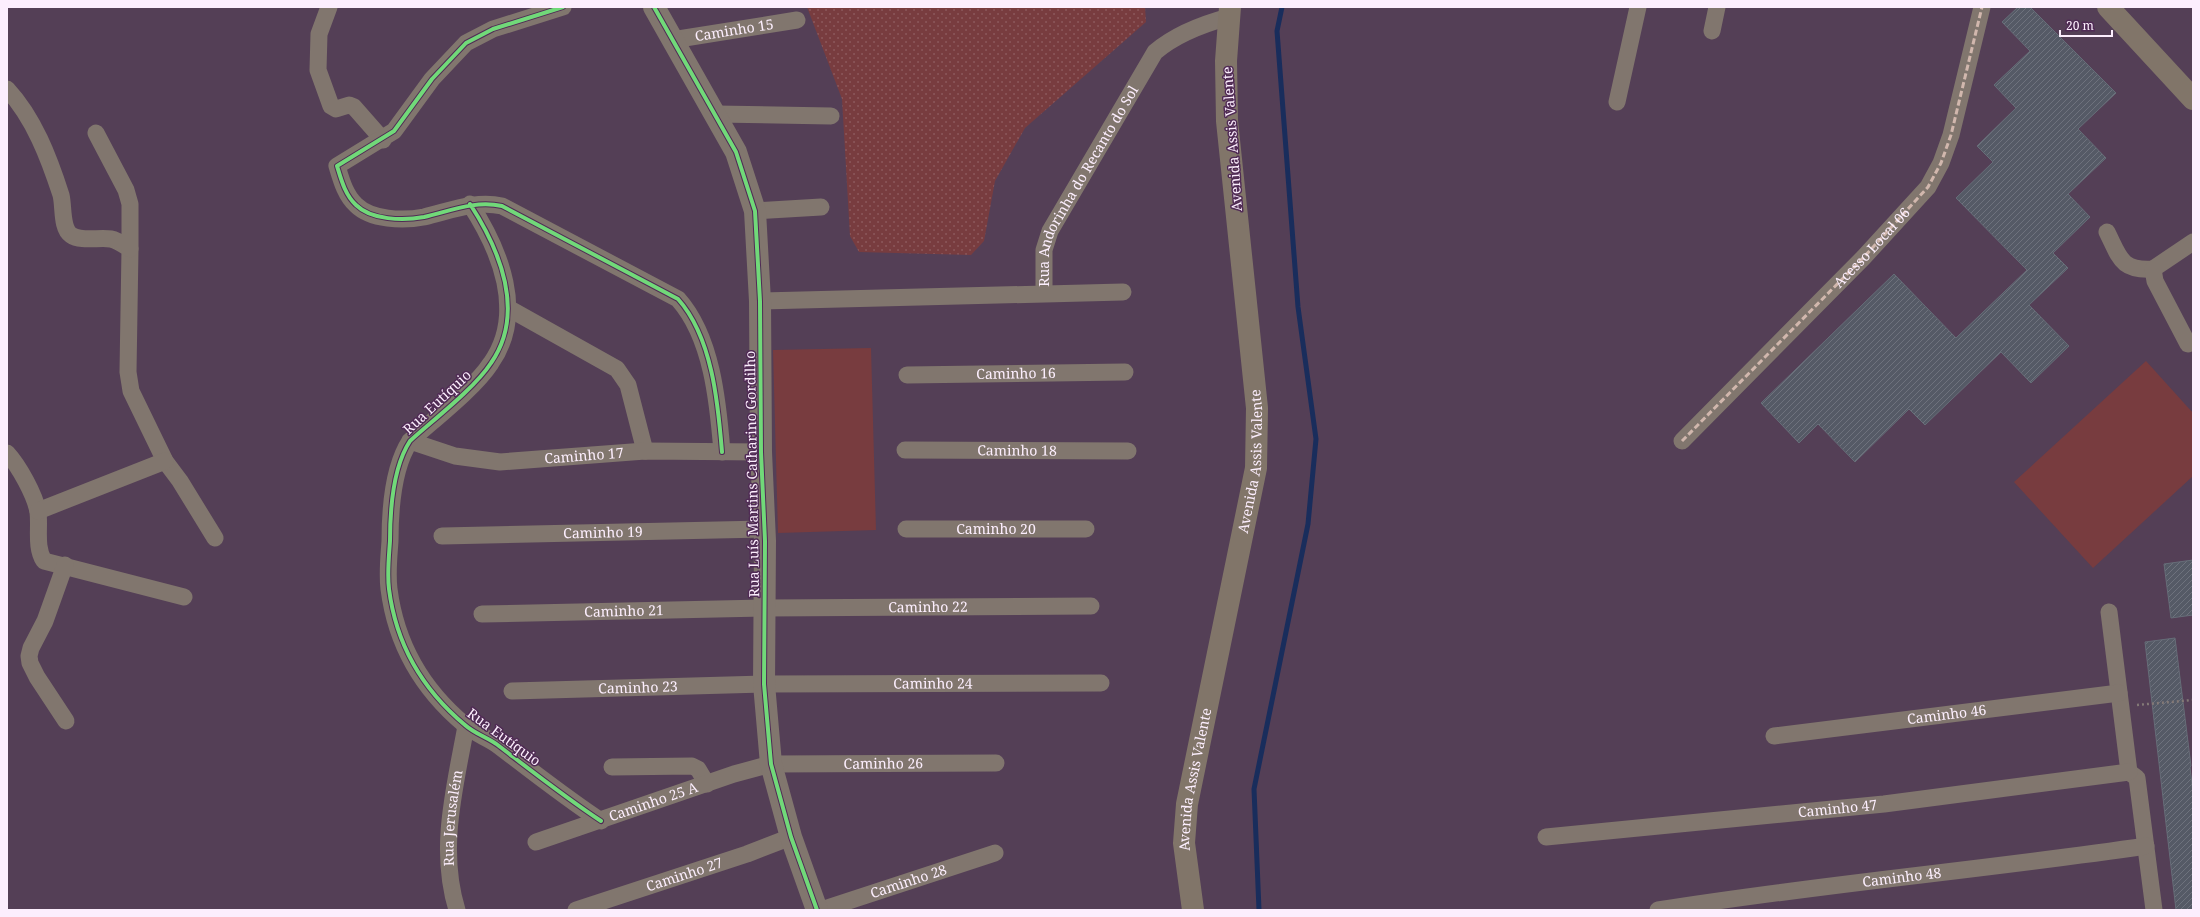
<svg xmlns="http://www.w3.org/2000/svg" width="2200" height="917" viewBox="0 0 2200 917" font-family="'Noto Serif',serif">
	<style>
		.grass { fill: url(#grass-dots) }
		.pitch { fill: #783c3f }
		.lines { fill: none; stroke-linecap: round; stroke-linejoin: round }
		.stream { stroke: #192d5c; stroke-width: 5 }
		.building { fill: url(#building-hatch); stroke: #666d78 }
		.path { stroke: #837977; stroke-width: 2.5; stroke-dasharray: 2 3; stroke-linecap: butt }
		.minor { stroke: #81766e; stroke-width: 17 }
		.tertiary { stroke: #81766e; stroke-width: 22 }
		.secondary { stroke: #817569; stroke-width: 22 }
		.quiet { stroke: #d1b7ad; stroke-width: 3; stroke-dasharray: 6 3; stroke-linecap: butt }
		.cycleway-casing { stroke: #502b55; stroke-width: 6 }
		.cycleway { stroke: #71d979; stroke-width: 4 }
		.labels { text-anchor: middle; stroke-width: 3; stroke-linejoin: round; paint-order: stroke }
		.street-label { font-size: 14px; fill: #fceefd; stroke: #502b55 }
	</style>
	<defs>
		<pattern id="grass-dots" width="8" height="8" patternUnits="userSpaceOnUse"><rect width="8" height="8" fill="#783c3f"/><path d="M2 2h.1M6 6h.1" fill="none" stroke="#8c585c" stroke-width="1.8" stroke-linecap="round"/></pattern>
		<pattern id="building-hatch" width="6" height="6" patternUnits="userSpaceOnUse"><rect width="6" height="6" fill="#555a66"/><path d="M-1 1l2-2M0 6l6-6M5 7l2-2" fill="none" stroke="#6e727d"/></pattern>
	</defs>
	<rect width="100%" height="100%" fill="#543f56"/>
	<path class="grass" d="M807 7H1145L1146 22 1025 128 995 181 984 241 971 255 859 252 850 236 842 99Z"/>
	<path class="pitch" d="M871 348 876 530 778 533 773 350Z
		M2146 361 2193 413V476L2093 568 2014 482Z"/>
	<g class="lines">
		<path class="stream" d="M1259 910 1254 789 1308 524 1316 439 1298 307 1277 31 1282 7"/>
	</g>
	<path class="building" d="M2018 7H2030L2116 93 2078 129 2106 158 2068 194 2090 217 2053 253 2068 268 2029 305 2069 346 2031 383 2001 352 1925 425 1909 409 1855 462 1818 424 1799 443 1761 403 1894 274 1956 338 2027 270 1956 198 1993 162 1977 146 2016 108 1994 85 2030 51 2002 22Z
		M2193 560V615L2171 618 2164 564Z
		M2175 638 2191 766 2190 767 2193 793V910H2176L2145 642Z"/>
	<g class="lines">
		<path class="path" d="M2137 705 2193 700"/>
		<g class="minor">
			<path d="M329 7 319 34 318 70 331 106 336 109 349 105 354 107 383 140"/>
			<path d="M563 7 493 29 466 43 432 79 394 131 337 166C341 179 345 195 356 205 371 220 403 221 424 217 450 211 475 200 502 206L678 299C712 337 718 402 722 452"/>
			<path d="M1712 31 1717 7"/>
			<path id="s1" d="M672 40 797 20"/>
			<path d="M7 89C34 118 49 158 61 195 64 207 61 228 71 235 81 242 99 237 111 239 117 240 124 245 130 249L128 372 131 391 165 461 180 481 215 538"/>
			<path d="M1617 102 1638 7"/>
			<path d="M716 114 831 116"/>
			<path d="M96 133 126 190 130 204V249"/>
			<path d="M470 204C500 250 526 313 491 363 474 389 433 420 410 441 393 467 390 510 390 541 389 556 387 573 389 589 396 644 423 690 465 725 475 734 489 738 499 746 533 772 566 798 601 821"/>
			<path d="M755 211 821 207"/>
			<path d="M2107 232C2120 258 2121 271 2153 269"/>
			<path id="s2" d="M1044 293V250L1050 231 1155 52C1176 34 1203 24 1229 17"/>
			<path d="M760 301 1123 292"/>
			<path d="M508 308 617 369 628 385 645 451"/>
			<path d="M2188 344 2155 281 2153 269 2193 242"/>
			<path id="s3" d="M907 375 1125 372"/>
			<path id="s4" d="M410 441 455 456 500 462 645 451 761 452"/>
			<path d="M1682 441 1864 257 1928 187 1941 163 1951 135 1982 7"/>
			<path id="s5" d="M905 450 1128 451"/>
			<path d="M7 453C19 466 35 495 38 512 40 528 35 547 44 561L184 597"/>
			<path d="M38 511 165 461"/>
			<path id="s6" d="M906 529H1086"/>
			<path id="s7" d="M442 536 764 529"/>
			<path d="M65 565 45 621 31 648 29 656 30 663 37 677 66 721"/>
			<path d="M2109 612 2129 772 2137 778 2154 910"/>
			<path id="s8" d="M482 614 765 608 1091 606"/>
			<path id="s9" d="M512 691 764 684 1101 683"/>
			<path id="s10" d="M1774 736 2119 693"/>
			<path d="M612 767 692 766 698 769 707 784"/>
			<path id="s11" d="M1546 837 1884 804 2129 772"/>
			<path id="s12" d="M536 842 734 774 771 764 996 763"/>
			<path id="s13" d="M457 910C438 849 455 787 466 726"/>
			<path id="s14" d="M576 910 747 854 791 837"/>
			<path id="s15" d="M821 910 995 853"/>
			<path id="s16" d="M1658 910C1820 884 1983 870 2146 846"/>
		</g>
		<path class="tertiary" d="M654 7 736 152 755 211 760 301 761 452 765 541 764 684 769 741 771 764 791 837 817 910"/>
		<g class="secondary">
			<path d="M2108 7 2193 99"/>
			<path id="s17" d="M1193 910 1184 843 1187 804 1256 468 1257 408 1227 121 1226 61 1230 7"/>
		</g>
		<path class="quiet" id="s18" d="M1682 441 1864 257 1928 187 1941 163 1951 135 1982 7"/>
		<defs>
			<path id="cycleway" d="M563 7 493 29 466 43 432 79 394 131 337 166C341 179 345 195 356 205 371 220 403 221 424 217 450 211 475 200 502 206L678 299C712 337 718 402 722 452
				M654 7 736 152 755 211 760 301 761 452 765 541 764 684 769 741 771 764 791 837 817 910
				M470 204C500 250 526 313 491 363 474 389 433 420 410 441 393 467 390 510 390 541 389 556 387 573 389 589 396 644 423 690 465 725 475 734 489 738 499 746 533 772 566 798 601 821"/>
		</defs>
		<use href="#cycleway" class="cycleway-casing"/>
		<use href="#cycleway" class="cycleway"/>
	</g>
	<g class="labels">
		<g class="street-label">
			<text dy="5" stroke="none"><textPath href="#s1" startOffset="63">Caminho 15</textPath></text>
			<text transform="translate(1232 139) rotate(-94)" y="5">Avenida Assis Valente</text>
			<text dy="5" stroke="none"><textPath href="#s2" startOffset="118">Rua Andorinha do Recanto do Sol</textPath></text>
			<text dy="5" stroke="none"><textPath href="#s18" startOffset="271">Acesso Local 06</textPath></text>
			<text dy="5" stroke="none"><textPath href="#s3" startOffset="109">Caminho 16</textPath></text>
			<text transform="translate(437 402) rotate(-43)" y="5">Rua Eutíquio</text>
			<text dy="5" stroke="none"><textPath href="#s5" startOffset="112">Caminho 18</textPath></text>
			<text dy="5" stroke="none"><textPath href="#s4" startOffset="177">Caminho 17</textPath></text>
			<text dy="5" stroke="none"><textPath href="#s17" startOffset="456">Avenida Assis Valente</textPath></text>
			<text transform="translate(752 474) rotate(-91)" y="5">Rua Luís Martins Catharino Gordilho</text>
			<text dy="5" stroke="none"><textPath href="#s6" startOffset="90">Caminho 20</textPath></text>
			<text dy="5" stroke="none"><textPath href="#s7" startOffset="161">Caminho 19</textPath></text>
			<text dy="5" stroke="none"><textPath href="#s8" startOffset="446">Caminho 22</textPath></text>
			<text dy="5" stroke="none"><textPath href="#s8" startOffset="142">Caminho 21</textPath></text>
			<text dy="5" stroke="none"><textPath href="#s9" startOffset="421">Caminho 24</textPath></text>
			<text dy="5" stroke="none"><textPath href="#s9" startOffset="126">Caminho 23</textPath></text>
			<text dy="5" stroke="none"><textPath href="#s10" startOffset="174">Caminho 46</textPath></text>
			<text transform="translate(504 737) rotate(36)" y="5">Rua Eutíquio</text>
			<text dy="5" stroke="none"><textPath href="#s12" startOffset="360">Caminho 26</textPath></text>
			<text dy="5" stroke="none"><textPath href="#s17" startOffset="132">Avenida Assis Valente</textPath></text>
			<text dy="5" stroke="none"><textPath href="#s12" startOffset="124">Caminho 25 A</textPath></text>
			<text dy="5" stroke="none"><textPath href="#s11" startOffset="293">Caminho 47</textPath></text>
			<text dy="5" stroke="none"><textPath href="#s13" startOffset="93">Rua Jerusalém</textPath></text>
			<text dy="5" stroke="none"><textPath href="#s14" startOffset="114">Caminho 27</textPath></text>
			<text dy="5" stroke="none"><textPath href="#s16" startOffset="246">Caminho 48</textPath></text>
			<text dy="5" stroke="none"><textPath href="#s15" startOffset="92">Caminho 28</textPath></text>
		</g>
	</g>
	<rect width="2200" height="917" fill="none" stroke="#fceefd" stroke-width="16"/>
	<path d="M2060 30v6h52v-6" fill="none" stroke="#fceefd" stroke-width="2"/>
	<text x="2066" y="30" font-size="12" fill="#fceefd" stroke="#502b55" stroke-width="3" paint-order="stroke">20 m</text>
</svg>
